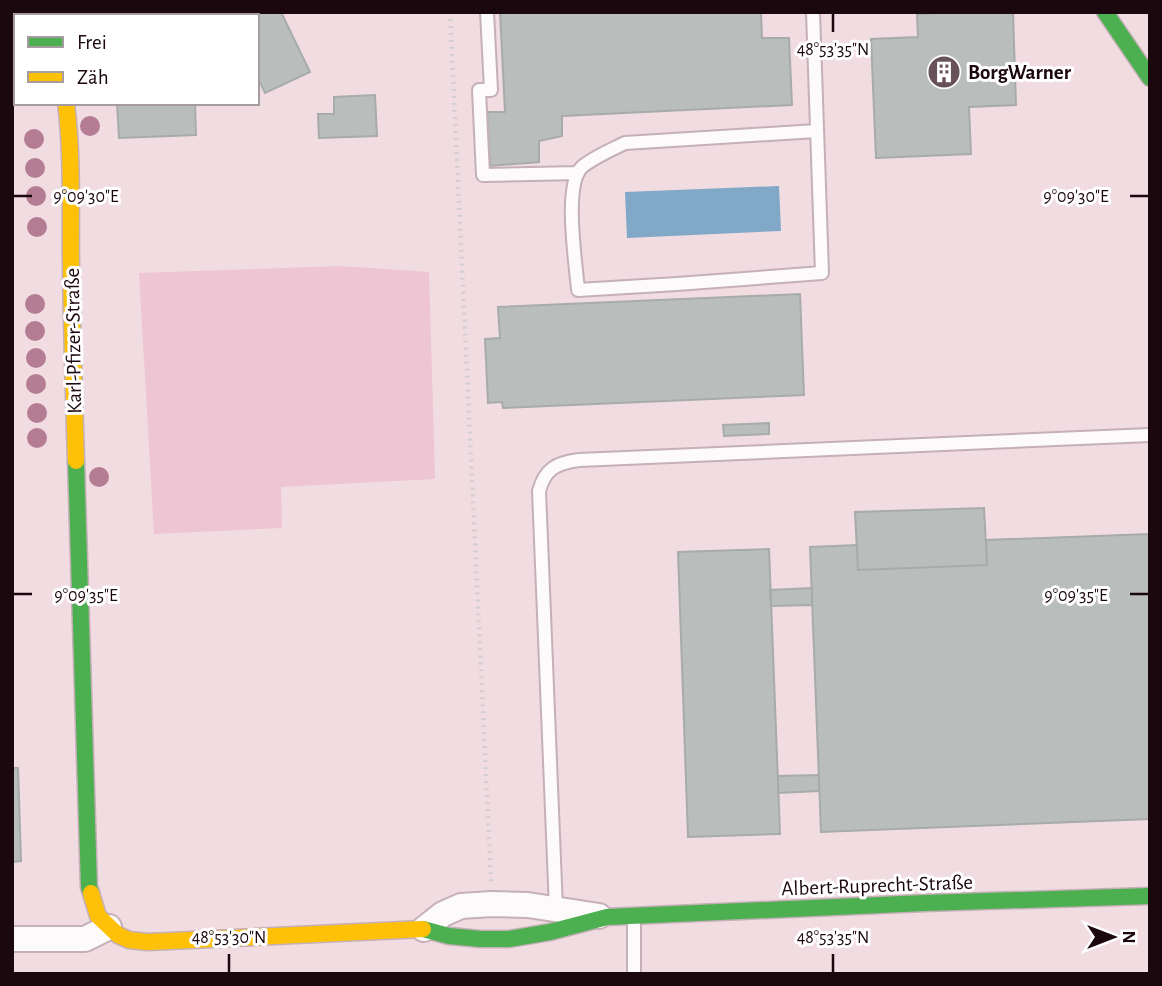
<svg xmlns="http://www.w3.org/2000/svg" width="1162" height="986" viewBox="0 0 1162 986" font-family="'Alegreya Sans',sans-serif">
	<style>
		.green { fill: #eec5d2 }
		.water { fill: #81a8c7 }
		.building { fill: #b9bebd; stroke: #a7abaa; stroke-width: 2 }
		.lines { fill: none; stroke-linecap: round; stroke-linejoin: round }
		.lane-casing { stroke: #c4b0b6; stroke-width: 16 }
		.street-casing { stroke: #c4b0b6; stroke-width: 28 }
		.fast-casing { stroke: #c4b0b6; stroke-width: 19 }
		.slow-casing { stroke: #c4b0b6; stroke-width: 19 }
		.path { stroke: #d5ced0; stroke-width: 4.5; stroke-dasharray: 2 5; stroke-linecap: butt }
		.lane { stroke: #fdfafb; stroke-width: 12 }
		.street { stroke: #fdfafb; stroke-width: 24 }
		.fast { stroke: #4caf50; stroke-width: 16 }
		.slow { stroke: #ffc107; stroke-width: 16 }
		.tree { fill: #b47d93 }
		.ticks { fill: none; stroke: #1b070e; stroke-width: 2.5 }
		.labels { text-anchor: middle; stroke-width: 6; stroke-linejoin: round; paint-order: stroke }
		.poi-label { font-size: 21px; font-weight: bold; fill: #1b070e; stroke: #fff; text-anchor: start }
		.street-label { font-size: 21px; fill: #1b070e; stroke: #fff }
		.ticks-label { font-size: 18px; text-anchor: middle; fill: #1b070e; stroke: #fff; stroke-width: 6; stroke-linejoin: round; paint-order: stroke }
	</style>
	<rect width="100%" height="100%" fill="#f1dce2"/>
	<path class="green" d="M341 266 429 272 435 479 281 487 282 528 154 534 139 273Z"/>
	<path class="water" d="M779 186 781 231 627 238 625 192Z"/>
	<path class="building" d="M227 12H281L310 72 265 93 257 76V16H228Z
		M500 12H761L762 38H789L792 105 562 116V136L539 141V162L490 166 487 112H505Z
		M952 12H1013L1016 105 969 107 971 154 876 158 871 39 918 37 917 14Z
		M375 95 377 136 319 138 318 114H334V97Z
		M117 103H195L196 135 119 138Z
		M800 294 804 395 503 408 502 402 488 403 485 339 500 338 498 307Z
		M769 423V434L724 436 723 425Z
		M984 508 987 565 858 570 855 512Z
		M1150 534V819L821 832 810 547 857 545 858 570 987 565 986 540Z
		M769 549 780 834 688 837 678 552Z
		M812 588V605L771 606 770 590Z
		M12 768H18L21 861 12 862Z
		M819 775V791L778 793V776Z"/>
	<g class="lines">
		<defs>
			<path id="lane" d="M487 12 491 90H479L483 175 578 173
				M813 12 822 273 677 284 578 290C576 264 563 185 582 167 594 157 611 150 625 143L816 131
				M556 909 539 491C545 469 556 463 579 460L1150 435
				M634 974V916"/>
			<path id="street" d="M40 12 42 16
				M424 929 443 914 461 906 492 904 528 905 599 916
				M12 939H85L109 927"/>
			<path id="fast" d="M1105 12 1150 78
				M76 461 89 887 91 893
				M423 929 449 936 481 939H509L550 932 607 917 925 903 1150 896"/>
			<path id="slow" d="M66 103C73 158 70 213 71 268 72 333 74 397 76 461
				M91 893 98 916 118 935 129 940 148 942 423 929"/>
		</defs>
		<use href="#lane" class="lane-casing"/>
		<use href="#street" class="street-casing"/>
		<use href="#fast" class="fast-casing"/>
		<use href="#slow" class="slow-casing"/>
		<path class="path" d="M450 12 491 882
			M12 32 16 31"/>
		<use href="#lane" class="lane"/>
		<use href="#street" class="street"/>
		<use href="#fast" class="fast"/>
		<use href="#slow" class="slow"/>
	</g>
	<g class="tree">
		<circle cx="90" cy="126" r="10"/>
		<circle cx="34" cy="139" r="10"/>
		<circle cx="35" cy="168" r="10"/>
		<circle cx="36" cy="196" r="10"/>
		<circle cx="37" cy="227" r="10"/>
		<circle cx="35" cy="304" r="10"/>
		<circle cx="35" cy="331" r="10"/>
		<circle cx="36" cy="358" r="10"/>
		<circle cx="36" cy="384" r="10"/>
		<circle cx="37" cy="413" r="10"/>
		<circle cx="37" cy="438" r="10"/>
		<circle cx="99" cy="477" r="10"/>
	</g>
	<path class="ticks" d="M833 14V32M14 196H32M1130 196H1148M14 594H32M1130 594H1148M229 954V972M833 954V972"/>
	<defs>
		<symbol id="building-disc" viewBox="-11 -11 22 22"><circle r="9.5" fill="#665258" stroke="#fff"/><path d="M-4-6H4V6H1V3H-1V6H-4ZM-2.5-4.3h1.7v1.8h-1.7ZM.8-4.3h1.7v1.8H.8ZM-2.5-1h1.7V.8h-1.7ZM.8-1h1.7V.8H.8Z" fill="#fff"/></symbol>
	</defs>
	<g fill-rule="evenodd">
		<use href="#building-disc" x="925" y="53" width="38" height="38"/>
	</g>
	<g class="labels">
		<g class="poi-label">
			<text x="968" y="79">BorgWarner</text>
		</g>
		<g class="street-label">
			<text transform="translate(73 341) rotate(-91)" y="7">Karl-Pfizer-Straße</text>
			<text transform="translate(877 885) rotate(-2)" y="7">Albert-Ruprecht-Straße</text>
		</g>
	</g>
	<g class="ticks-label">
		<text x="833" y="55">48°53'35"N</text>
		<text x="1076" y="202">9°09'30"E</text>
		<text x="86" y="202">9°09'30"E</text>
		<text x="1076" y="601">9°09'35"E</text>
		<text x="86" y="601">9°09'35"E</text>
		<text x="229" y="943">48°53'30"N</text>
		<text x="833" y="943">48°53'35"N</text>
	</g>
	<rect width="1162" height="986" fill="none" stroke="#1b070e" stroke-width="28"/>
	<rect x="14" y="14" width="245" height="91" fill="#ffffff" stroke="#a49c9f" stroke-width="2"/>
	<rect x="28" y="37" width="35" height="10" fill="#4caf50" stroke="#a49c9f" stroke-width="2"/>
	<text x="77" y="49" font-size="21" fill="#1b070e">Frei</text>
	<rect x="28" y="72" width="35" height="10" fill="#ffc107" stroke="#a49c9f" stroke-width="2"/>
	<text x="77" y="84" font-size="21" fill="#1b070e">Zäh</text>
	<g transform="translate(1113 937) rotate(90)" stroke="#ffffff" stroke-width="5" paint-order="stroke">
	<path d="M0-5L12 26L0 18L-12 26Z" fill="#1b070e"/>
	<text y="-10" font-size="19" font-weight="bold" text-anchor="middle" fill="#1b070e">N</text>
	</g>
</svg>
